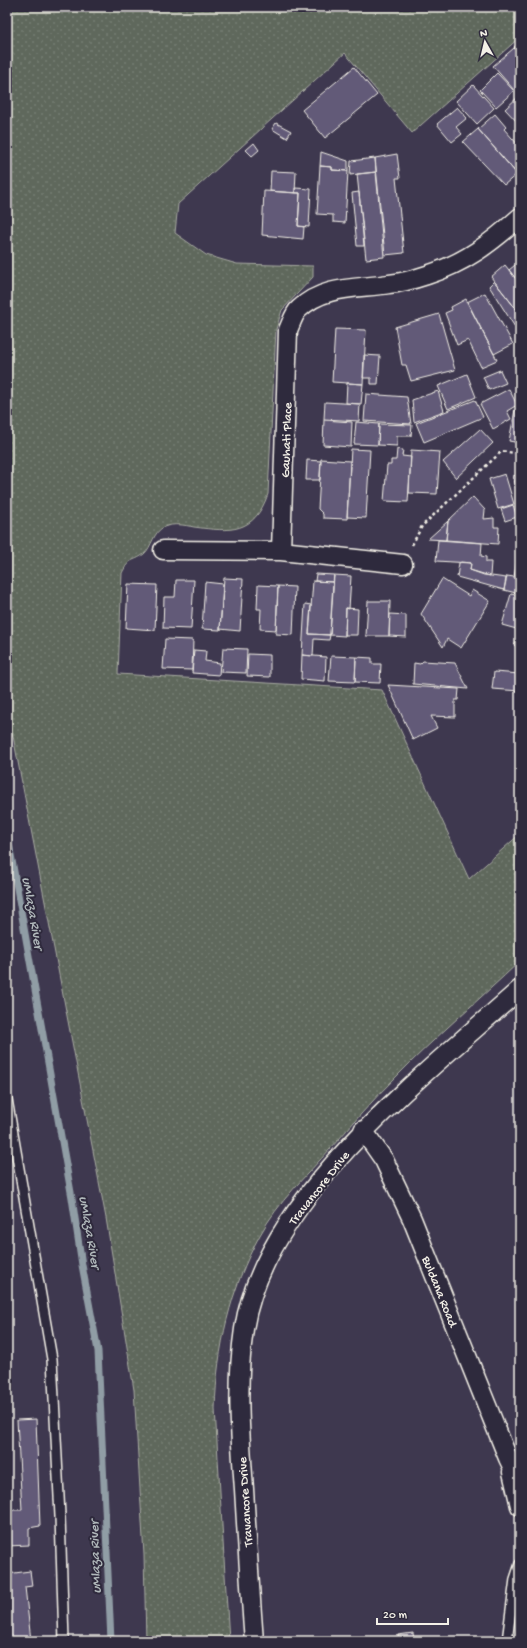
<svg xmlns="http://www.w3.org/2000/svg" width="527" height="1648" viewBox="0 0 527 1648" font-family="'Gochi Hand',sans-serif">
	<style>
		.grass { fill: url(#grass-dots); stroke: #a9aca2 }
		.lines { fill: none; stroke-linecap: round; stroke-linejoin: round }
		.stream { stroke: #909da5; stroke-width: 7 }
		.building { fill: #625a78; stroke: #f4f1e8 }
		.service-casing { stroke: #f4f1e8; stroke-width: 12 }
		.minor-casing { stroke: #f4f1e8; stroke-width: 21 }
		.path { stroke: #f4f1e8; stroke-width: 2.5; stroke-dasharray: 3 3; stroke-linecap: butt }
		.service { stroke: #2f2a3d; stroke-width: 9 }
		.minor { stroke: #2f2a3d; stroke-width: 18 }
		.labels { text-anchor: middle; stroke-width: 4; stroke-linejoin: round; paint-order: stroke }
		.street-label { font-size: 13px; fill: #f4f1e8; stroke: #2f2a3d }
		.water-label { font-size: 14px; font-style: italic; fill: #b1b9bb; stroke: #2f2a3d }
	</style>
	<defs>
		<pattern id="grass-dots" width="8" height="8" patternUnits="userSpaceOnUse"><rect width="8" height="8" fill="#5e685c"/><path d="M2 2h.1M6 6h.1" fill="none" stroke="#767e73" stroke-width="1.8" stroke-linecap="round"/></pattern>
	</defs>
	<rect width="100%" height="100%" fill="#3e384f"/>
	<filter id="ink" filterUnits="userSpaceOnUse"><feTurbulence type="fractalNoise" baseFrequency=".025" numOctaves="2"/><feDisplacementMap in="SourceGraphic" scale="8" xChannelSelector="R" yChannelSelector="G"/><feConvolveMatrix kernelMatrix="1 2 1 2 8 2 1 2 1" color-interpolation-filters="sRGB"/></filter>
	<g filter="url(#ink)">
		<path class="grass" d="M7 7H520V37L412 133 345 53 178 204 175 233 206 255 237 264 313 266V277L282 310 276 329 268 494C254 534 231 532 194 527 184 525 174 523 164 527 153 532 152 547 144 554 132 563 131 556 122 573L118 674 382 690 469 879 520 834V961C479 1000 435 1037 396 1077 373 1099 352 1125 331 1148 306 1176 278 1202 260 1235 230 1289 217 1348 215 1409L229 1641H146L144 1555 134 1390 106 1218 13 736 7 721Z"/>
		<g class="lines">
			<path class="stream" d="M7 832 72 1198 82 1265 98 1351 111 1641"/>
		</g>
		<path class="building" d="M520 42V53L514 47Z
			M514 48 520 56V84L514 90 493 66Z
			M354 67 377 95 325 138 302 110Z
			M497 73 514 91 496 107 480 90Z
			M473 85 494 108 477 124 456 101Z
			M519 96 520 97V125L505 109Z
			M457 107 467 118 456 127 462 134 452 142 437 124Z
			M495 114 506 127 504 129 520 147V171L517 174 478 129Z
			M276 123 291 131 287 138 272 129Z
			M478 129 517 174 504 185 463 142Z
			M254 143 259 150 252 156 246 150Z
			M321 152 348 161V171L332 170V167L320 166Z
			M397 154 400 178H396L404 253 385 255 375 158Z
			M375 158 376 172 350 175 351 161Z
			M320 166 332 167V170L348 171 345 223 333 222V215L317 214Z
			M271 171 296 172 295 193 270 191Z
			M376 172 384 257 366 259 357 174Z
			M295 188 311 189 309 227 298 226 300 193H295Z
			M264 191 300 193 298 226 304 227 303 239 262 235Z
			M359 192 364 246H357L352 193Z
			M520 261V284L509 270Z
			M505 265 520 284V314L491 277Z
			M494 281 520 314V335L489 286Z
			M485 293 513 344 494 354 467 302Z
			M466 299 497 360 481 367 468 340 457 345 445 313 452 310 451 307Z
			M439 314 455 370 411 381 406 365H402L395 327Z
			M335 329 366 330 363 384 332 382Z
			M364 355 380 356 378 384H371V378H363Z
			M500 370 506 383 489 390 483 377Z
			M467 374 476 397 448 409 438 386Z
			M347 383 363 384 361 404 346 403Z
			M509 389 517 405 507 411 511 419 493 429 480 404Z
			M438 391 444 411 414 422 412 400Z
			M366 394 407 397 411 424 364 421Z
			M475 400 483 417 424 442 416 423Z
			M325 402 360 404 359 421 324 419Z
			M515 410 520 411V443L509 441Z
			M324 420 352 422 351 447 323 445Z
			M356 422 379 424 378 445 354 444Z
			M379 424 412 425 411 436H397V446L378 445Z
			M480 429 493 443 456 478 443 462Z
			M351 449 370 450 366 518 347 517Z
			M397 449 403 450 402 456 411 457 408 502 384 501 387 465H391V460H396Z
			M411 450 440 452 437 494 409 493Z
			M321 459 350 461 347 519 323 518V514L318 509Z
			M307 460 321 461 320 480H306Z
			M505 474 514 504 498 509 489 479Z
			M520 474V502L513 476Z
			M473 497 485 510 484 519 494 518V527H499L498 544 446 540 448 521Z
			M513 505 517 517 505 521 501 509Z
			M448 521 446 540 428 539Z
			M438 540 482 543 481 556 486 557V562H491L490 576 470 570 471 563 436 561Z
			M517 560 520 561V594L504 590 507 576 514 577Z
			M461 562 471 563 470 570 484 575 506 578 504 590 457 577 459 563Z
			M316 574 334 575 333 582 315 581Z
			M334 575 351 576 349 609 346 608 345 636 330 635Z
			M224 578 243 579 240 631 220 629Z
			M442 579 469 596 472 590 490 601 461 648 447 639 443 647 421 614Z
			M176 580H194L191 629 163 628 164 597H175Z
			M313 581 333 582 330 635 309 634Z
			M205 582 223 584 220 630 202 629Z
			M128 584 157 585 155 630 126 628Z
			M258 585 278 586 276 630 260 629 261 609H257Z
			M278 586 295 587 293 635 276 634Z
			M511 594 520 596V630L502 625Z
			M368 601H390L389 636H366Z
			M305 604 311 605 309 634 330 635 329 640 314 639 313 656 302 655Z
			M346 608 358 609 357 635H345Z
			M390 614 406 615V637L389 636Z
			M519 636 520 637V649L514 645Z
			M165 639 193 640 192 670 163 669Z
			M223 648 247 649 246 673 221 672Z
			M194 650 206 651 205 661 220 663 219 675 192 673Z
			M248 654 270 655V677L247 676Z
			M302 655 326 657 325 681 301 679Z
			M331 656 356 657 355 682 329 681Z
			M356 657 372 658V664H381L380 683 355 682Z
			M423 661 455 663 468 689 413 684 414 663 420 664Z
			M494 672 520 674V691L492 689Z
			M388 685 459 689 458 700H455V717L431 716 437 728 413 740Z
			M36 1419 40 1526 29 1528V1545L7 1546V1510H22L17 1420Z
			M30 1571 32 1586 25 1587 31 1641H7V1574Z
			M413 1633 414 1641H399L398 1635Z"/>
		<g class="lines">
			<defs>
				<path id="service" d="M7 1099 52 1359 60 1516 64 1641
					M507 1641 515 1579 520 1564"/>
				<path id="minor" d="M163 550 281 551 403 564
					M281 551 288 330C291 324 294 313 299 309 324 285 358 289 389 284 401 283 415 279 427 275 465 263 491 243 520 217
					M363 1130 384 1160 412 1219 508 1458 520 1483
					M512 1472 520 1506
					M254 1641C250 1590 247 1540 244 1489 240 1435 236 1382 244 1329 264 1197 426 1074 520 989"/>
			</defs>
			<use href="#service" class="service-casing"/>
			<use href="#minor" class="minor-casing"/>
			<path class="path" d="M412 545 422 526 502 451 520 454"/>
			<use href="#service" class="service"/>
			<use href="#minor" class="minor"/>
		</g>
	</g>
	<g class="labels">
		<g class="street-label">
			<text transform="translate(285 440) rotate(-88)" y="5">Gauhati Place</text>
			<text transform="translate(318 1187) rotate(-52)" y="5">Travancore Drive</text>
			<text transform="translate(441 1291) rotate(68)" y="5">Buldana Road</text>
			<text transform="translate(244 1502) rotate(-94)" y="5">Travancore Drive</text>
		</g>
		<g class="water-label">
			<text transform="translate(34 913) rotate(80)" y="5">uMlaza River</text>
			<text transform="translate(91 1232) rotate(80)" y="5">uMlaza River</text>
			<text transform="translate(94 1557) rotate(-92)" y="5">uMlaza River</text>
		</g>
	</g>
	<rect width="527" height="1648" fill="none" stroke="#2f2a3d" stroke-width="24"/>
	<rect x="12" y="12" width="503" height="1624" fill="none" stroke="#f4f1e8" stroke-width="1.5" filter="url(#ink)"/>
	<g transform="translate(485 42) rotate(352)" stroke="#2f2a3d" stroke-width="3" paint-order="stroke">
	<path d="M0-3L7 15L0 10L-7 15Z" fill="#f4f1e8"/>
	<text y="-6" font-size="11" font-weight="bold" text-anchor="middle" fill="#f4f1e8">N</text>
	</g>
	<path d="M377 1618v6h71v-6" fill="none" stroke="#f4f1e8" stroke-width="2"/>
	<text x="383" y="1618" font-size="12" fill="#f4f1e8" stroke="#2f2a3d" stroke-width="3" paint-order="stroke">20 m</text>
</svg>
